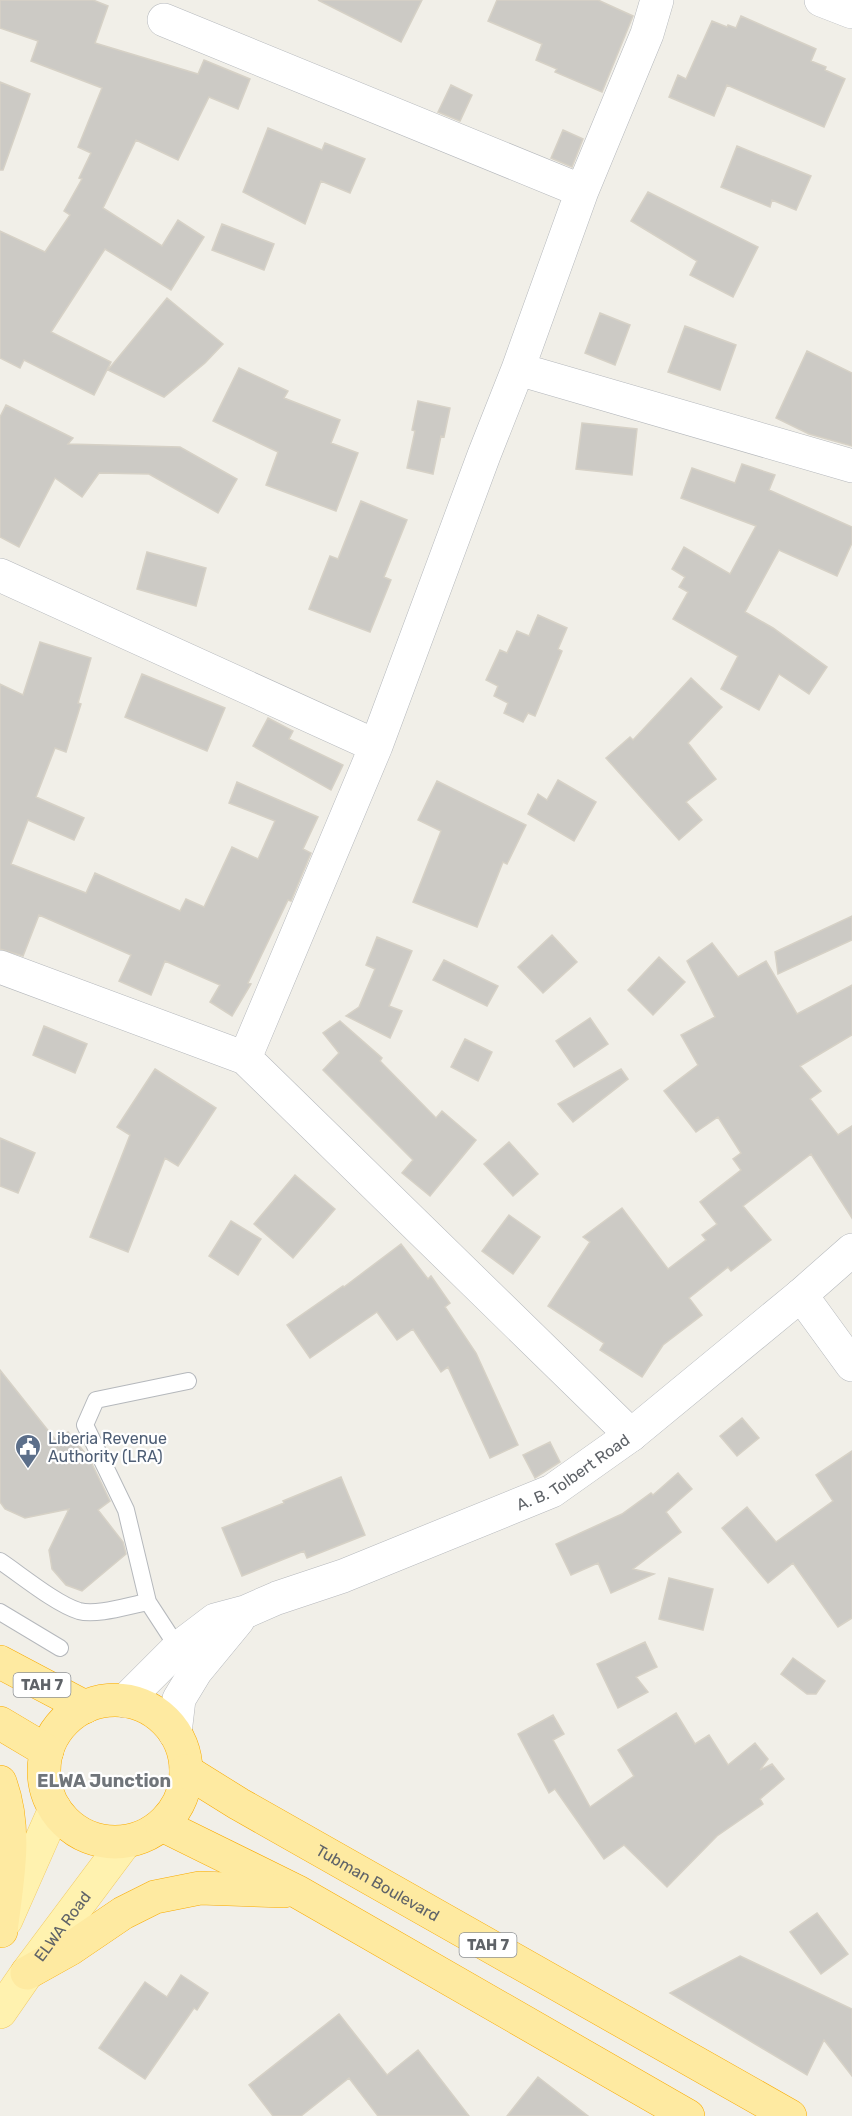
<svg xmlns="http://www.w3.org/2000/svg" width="852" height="2116" viewBox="0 0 852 2116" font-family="Rubik,sans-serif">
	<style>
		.building { fill: #cccac5; stroke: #d6d1c6; stroke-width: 1.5 }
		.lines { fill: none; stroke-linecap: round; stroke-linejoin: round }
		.service-casing { stroke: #b5b8bc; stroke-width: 18 }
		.minor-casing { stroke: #b5b8bc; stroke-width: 34 }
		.tertiary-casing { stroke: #b5b8bc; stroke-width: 34 }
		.primary-casing { stroke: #f2c960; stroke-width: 34 }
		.trunk-casing { stroke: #f9ab00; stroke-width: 34 }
		.service { stroke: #fff; stroke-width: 16 }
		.minor { stroke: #fff; stroke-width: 33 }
		.tertiary { stroke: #fff; stroke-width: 33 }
		.primary { stroke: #fff2af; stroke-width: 33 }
		.trunk { stroke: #feeaa1; stroke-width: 33 }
		.labels { text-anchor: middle; stroke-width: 4.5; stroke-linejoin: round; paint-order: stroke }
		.shield { fill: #fff; stroke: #8f9295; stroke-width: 1.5 }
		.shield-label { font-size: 15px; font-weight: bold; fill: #5f6368 }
		.service-label { font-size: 16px; fill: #4e5e75; stroke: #fff; text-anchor: start }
		.street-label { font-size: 16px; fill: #5f6368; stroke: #fff }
		.neighbourhood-label { font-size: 18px; font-weight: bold; fill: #70757a; stroke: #fff }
	</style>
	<rect width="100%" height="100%" fill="#f1efe8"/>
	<path class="building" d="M0 0H93L108 6 95 43 198 74 204 60 250 79 238 109 209 97 178 160 136 140 103 208 162 246 178 220 204 237 171 290 105 249 51 332 111 362 94 395 24 360 20 368 0 358V231L45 252 70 215 64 211 82 179 79 178 91 153 78 147 102 88 31 61 38 41 0 28Z
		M318 0H422L401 42Z
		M497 0H598L633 16 602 92 555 72 557 69 536 60 542 44 488 21Z
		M741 16 816 49 811 61 826 67 825 70 845 79 824 127 727 85 714 116 669 97 678 75 686 79 712 21 727 27 728 25 736 28Z
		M0 82 30 94 3 170H0Z
		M451 85 472 95 460 121 438 112Z
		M268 128 322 150 325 143 365 159 350 193 321 181 305 224 243 192Z
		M563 130 583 139 572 167 551 158Z
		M737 146 811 176 796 210 772 200 770 207 721 187Z
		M648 192 758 247 733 297 690 275 697 261 631 221Z
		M222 224 274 244 264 270 212 250Z
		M167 298 223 344 205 363 164 397 108 370Z
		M600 313 630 325 615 365 585 353Z
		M685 326 736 345 720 390 668 372Z
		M807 351 852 373V446L809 434 776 418Z
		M239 368 288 391 284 398 340 420 331 443 358 453 336 511 266 485 278 452 213 421Z
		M418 401 450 408 444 437 441 436 433 474 407 468 415 431 412 430Z
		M6 405 73 438 68 444 180 447 237 479 218 513 149 474 99 473 82 497 55 478 19 547 0 537V417Z
		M582 423 637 429 632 475 576 469Z
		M742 464 775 475 769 490 852 527V543L837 576 779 550 745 612 773 628 827 667 809 694 779 674 759 710 721 689 738 656 673 619 688 592 679 587 685 577 672 569 684 547 730 574 756 526 681 498 692 468 735 483Z
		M361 501 407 520 384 577 391 580 370 632 309 609 330 556 338 559Z
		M147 552 206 568 196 606 137 589Z
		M538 615 567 628 558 649 562 651 535 716 528 713 523 722 504 713 508 703 494 696 498 686 486 680 500 650 507 653 517 631 529 636Z
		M40 642 91 658 78 703 81 704 66 752 55 748 36 797 84 818 74 840 28 820 11 864 86 893 95 873 180 911 186 899 204 907 232 847 258 859 275 821 229 803 237 782 318 817 303 849 311 853 291 901 288 900 248 983 251 984 232 1016 210 1002 220 985 165 961 151 995 119 981 131 955 39 915 23 956 0 949V684L23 695Z
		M142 674 225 708 207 751 125 717Z
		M691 678 722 707 688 743 716 779 686 802 702 820 679 840 606 758 630 737 633 740Z
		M268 718 293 731 289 739 343 765 331 790 253 746Z
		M558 780 596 802 574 841 528 814 538 794 547 800Z
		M437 781 526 825 507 864 503 862 477 927 413 902 441 831 418 820Z
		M852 916V940L778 974 775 952Z
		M552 935 577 962 543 993 518 967Z
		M377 937 412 951 389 1006 402 1011 390 1038 346 1016 359 1007 375 969 366 965Z
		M712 943 738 977 766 961 797 1014 852 985V1035L800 1066 821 1091 810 1099 838 1135 852 1126V1218L811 1154 743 1206 771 1240 731 1271 728 1267 689 1298 702 1315 663 1345 642 1377 600 1350 604 1343 548 1306 590 1242 583 1237 622 1208 668 1269 706 1240 702 1235 717 1224 700 1202 741 1170 733 1159 741 1153 718 1117 696 1132 664 1091 698 1065 681 1035 715 1017 687 961Z
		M659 957 685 982 653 1015 628 990Z
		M444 960 498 986 487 1006 433 980Z
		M590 1018 608 1044 574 1067 556 1041Z
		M340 1021 382 1058 380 1061 436 1118 442 1111 476 1140 430 1196 402 1173 413 1160 323 1070 339 1053 323 1033Z
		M44 1026 87 1044 75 1073 33 1055Z
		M465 1039 492 1052 478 1081 451 1067Z
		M155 1069 216 1108 178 1166 165 1158 128 1252 90 1237 130 1135 117 1127Z
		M621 1069 628 1079 573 1122 558 1104Z
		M0 1138 35 1153 18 1193 0 1186Z
		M509 1142 538 1174 513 1196 484 1164Z
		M295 1175 335 1209 293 1258 254 1224Z
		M509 1215 540 1237 513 1274 482 1251Z
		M231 1221 261 1239 238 1275 209 1256Z
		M401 1244 428 1279 431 1276 450 1303 445 1307 476 1353 518 1445 490 1458 448 1367 441 1372 413 1329 397 1340 377 1312 310 1358 287 1325 343 1286 344 1287Z
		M0 1370 58 1443 68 1432 89 1458 110 1501 98 1510 123 1542 126 1554 82 1591 66 1585 52 1569 49 1550 69 1509 25 1518 5 1509 0 1502Z
		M742 1418 759 1438 737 1456 720 1436Z
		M550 1442 560 1462 535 1478 523 1455Z
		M852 1451V1618L838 1627 793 1563 768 1583 722 1528 747 1507 776 1542 833 1501 816 1475Z
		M678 1473 692 1489 666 1512 681 1532 633 1569 654 1574 611 1593 598 1563 571 1575 556 1544 622 1514 651 1493 653 1495Z
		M341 1477 365 1535 307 1558 304 1551 242 1576 222 1528 284 1503 283 1501Z
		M669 1578 713 1589 703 1630 659 1619Z
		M645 1642 657 1667 636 1677 648 1692 618 1708 597 1664Z
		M793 1658 825 1681 816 1694H807L781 1674Z
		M676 1713 695 1744 709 1735 728 1765 755 1743 768 1759 760 1770 772 1764 784 1779 760 1799 763 1804 717 1836 667 1887 624 1845 604 1859 555 1789 549 1793 518 1734 553 1715 564 1734 553 1740 590 1807 634 1776 618 1750Z
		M817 1913 848 1954 821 1974 790 1932Z
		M740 1956 852 2009V2076L824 2040 807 2075 670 1993Z
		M181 1975 208 1993 197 2010 194 2008 145 2079 99 2048 145 1982 167 1997Z
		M339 2014 387 2075 418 2050 469 2116H378L349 2078 301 2116H273L249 2085Z
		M538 2077 588 2116H507Z"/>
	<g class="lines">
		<defs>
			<path id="service" d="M0 1561C21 1575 56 1604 79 1611 97 1616 130 1605 148 1602
				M0 1612 60 1648
				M178 1648 148 1602 126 1510 85 1425 96 1400 188 1381"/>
			<path id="minor" d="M821 0 852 12
				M164 20 582 191
				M518 369 852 466
				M0 575 376 746
				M0 967 245 1058
				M801 1295 852 1365
				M631 1435 245 1058 376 746 484 455 518 369 582 191 647 34 657 0"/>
			<g id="tertiary">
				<path id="s1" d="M125 1701 178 1648 215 1620 245 1612 277 1598 343 1576 552 1491 631 1435 801 1295 852 1250"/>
				<path d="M175 1733 179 1699 196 1671 238 1620"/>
			</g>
			<g id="primary">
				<path d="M6 1920 55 1809"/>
				<path id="s2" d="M0 2012 27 1973 125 1842"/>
			</g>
			<g id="trunk">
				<path d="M0 1662 85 1707"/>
				<circle cx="115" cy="1771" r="71"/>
				<path d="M0 1723 47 1751"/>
				<path id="s3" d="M186 1771 239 1804 790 2116"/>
				<path d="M0 1782C18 1831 7 1881 1 1931"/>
				<path d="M162 1825 298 1892 688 2116"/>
				<path d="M27 1973 70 1949 123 1913 155 1897 200 1888 284 1891"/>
			</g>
		</defs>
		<use href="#service" class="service-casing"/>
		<use href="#minor" class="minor-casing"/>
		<use href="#tertiary" class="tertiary-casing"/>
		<use href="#primary" class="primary-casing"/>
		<use href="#trunk" class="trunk-casing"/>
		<use href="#service" class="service"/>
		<use href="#minor" class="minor"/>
		<use href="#tertiary" class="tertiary"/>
		<use href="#primary" class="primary"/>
		<use href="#trunk" class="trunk"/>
	</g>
	<defs>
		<symbol id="civic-pin" viewBox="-11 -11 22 30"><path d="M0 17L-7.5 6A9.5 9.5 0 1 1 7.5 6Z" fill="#5c6f8a" stroke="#fff"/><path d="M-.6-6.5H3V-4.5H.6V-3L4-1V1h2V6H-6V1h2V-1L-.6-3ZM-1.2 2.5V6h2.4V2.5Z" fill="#fff"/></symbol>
	</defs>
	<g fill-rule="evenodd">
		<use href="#civic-pin" x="13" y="1432" width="30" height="40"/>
	</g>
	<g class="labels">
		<g class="shield">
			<rect x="13.5" y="1673" width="57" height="24" rx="4.5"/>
			<rect x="459.5" y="1933" width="57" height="24" rx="4.5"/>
		</g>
		<g class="shield-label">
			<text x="42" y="1690">TAH 7</text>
			<text x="488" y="1950">TAH 7</text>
		</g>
		<g class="service-label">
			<text x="48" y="1444">Liberia Revenue<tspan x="48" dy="18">Authority (LRA)</tspan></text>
		</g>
		<g class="street-label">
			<text dy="6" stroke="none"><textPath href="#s1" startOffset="510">A. B. Tolbert Road</textPath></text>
			<text dy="6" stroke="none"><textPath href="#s3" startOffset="222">Tubman Boulevard</textPath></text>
			<text dy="6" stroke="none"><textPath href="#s2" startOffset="106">ELWA Road</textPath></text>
		</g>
		<g class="neighbourhood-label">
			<text x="104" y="1787">ELWA Junction</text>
		</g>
	</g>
</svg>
